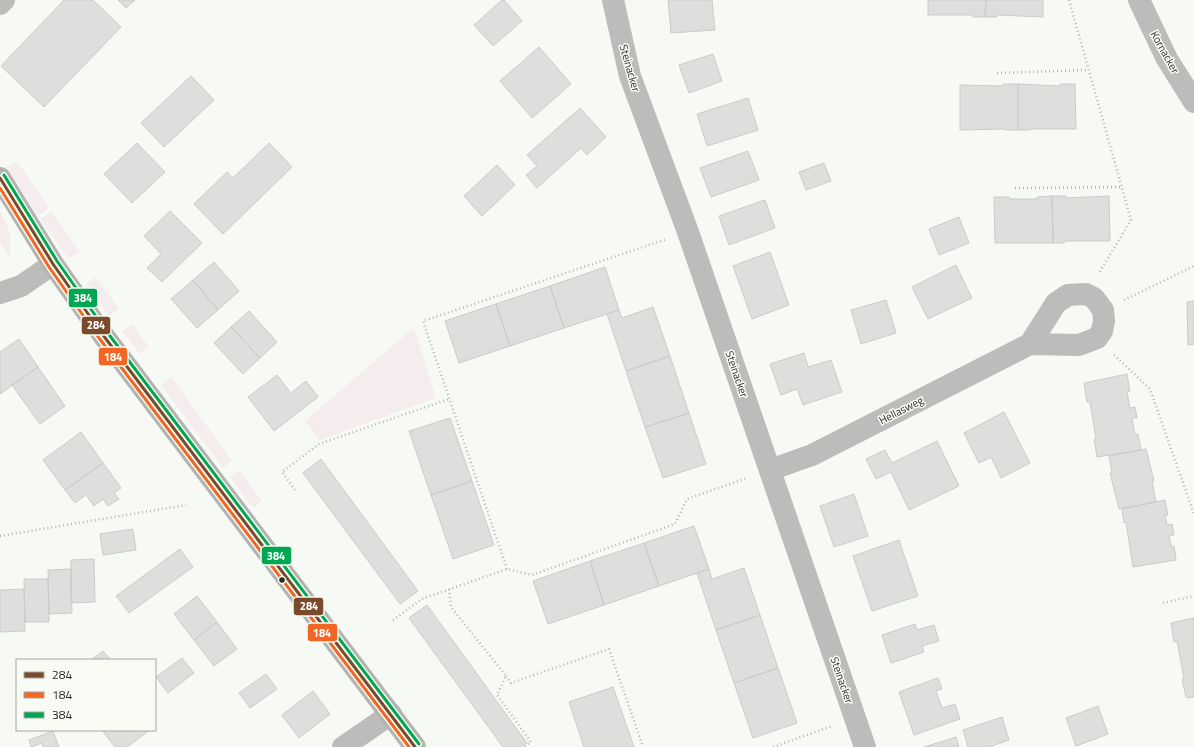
<svg xmlns="http://www.w3.org/2000/svg" width="1194" height="747" viewBox="0 0 1194 747" font-family="'Titillium Web',sans-serif">
	<style>
		.green { fill: #f5eded }
		.building { fill: #dedfdc; stroke: #caccc9 }
		.lines { fill: none; stroke-linecap: round; stroke-linejoin: round }
		.path { stroke: #b6b7b5; stroke-width: 2.5; stroke-dasharray: 1 3; stroke-linecap: butt }
		.minor { stroke: #bcbdba; stroke-width: 22 }
		.major { stroke: #b3b4b2; stroke-width: 22 }
		.bus-1-casing { stroke: #f7fbf3; stroke-width: 6 }
		.bus-2-casing { stroke: #f7fbf3; stroke-width: 6 }
		.bus-3-casing { stroke: #f7fbf3; stroke-width: 6 }
		.bus-1 { stroke: #7a4b2a; stroke-width: 3 }
		.bus-2 { stroke: #f26522; stroke-width: 3 }
		.bus-3 { stroke: #00a651; stroke-width: 3 }
		.bus-dot { fill: #2a2b28; stroke: #f7fbf3; stroke-width: 1.5 }
		.labels { text-anchor: middle; stroke-width: 3; stroke-linejoin: round; paint-order: stroke }
		.street-label { font-size: 11px; fill: #2a2b28; stroke: #f7fbf3 }
		.line-badge { stroke: #f7fbf3; stroke-width: 1.5 }
		.badge-label { font-size: 11px; text-anchor: middle; font-weight: bold; fill: #fff }
	</style>
	<rect width="100%" height="100%" fill="#f7f9f5"/>
	<path class="green" d="M17 161 49 208 38 216 6 167Z
		M0 211C9 226 13 241 9 258L0 243Z
		M51 211 80 252 68 258 40 219Z
		M96 277 119 309 109 316 86 284Z
		M132 324 149 347 140 354 122 331Z
		M414 327 436 398 320 440 305 421Z
		M171 377 232 460 223 468 161 385Z
		M239 470 262 501 253 508 230 477Z"/>
	<path class="building" d="M64 0H93L121 27 44 107 1 66Z
		M118 0H135L126 8Z
		M502 0H504L522 21 493 46 474 25Z
		M668 0H712L715 30 671 33Z
		M928 0H986L985 17H973L972 15H928Z
		M986 0H1043V17L997 15V17H985Z
		M539 47 571 84 532 118 500 81Z
		M713 54 722 81 689 93 679 65Z
		M191 76 214 100 164 147 141 123Z
		M1003 84H1018V130H1006L1005 129 960 130V85L1003 86Z
		M1018 84 1060 86V84H1075L1076 129H1030V130H1018Z
		M748 98 758 130 707 146 697 114Z
		M580 108 606 137 587 155 581 148 537 188 526 175 537 166 527 155Z
		M137 143 165 172 132 203 104 174Z
		M269 143 292 167 223 234 194 204 227 172 233 178Z
		M748 151 759 180 711 197 700 168Z
		M824 163 831 181 806 190 799 172Z
		M497 165 515 185 482 216 464 196Z
		M1052 196H1066V198L1109 196 1110 241H1065L1064 243H1053Z
		M1052 196 1053 243H995L994 197H1009V199H1037V197Z
		M765 200 775 228 729 245 719 216Z
		M170 211 202 243 162 282 147 268 161 254 144 236Z
		M959 217 969 243 939 255 929 229Z
		M770 252 789 305 752 319 733 266Z
		M214 262 239 291 218 310 193 280Z
		M956 265 972 298 928 319 912 287Z
		M605 267 619 310 564 328 550 286Z
		M193 280 218 310 197 328 171 299Z
		M550 286 564 328 510 346 496 304Z
		M886 300 896 333 861 344 851 310Z
		M1194 301V344L1188 345 1187 302Z
		M496 304 510 346 459 363 445 321Z
		M653 307 670 356 626 371 607 314 619 310 622 318Z
		M249 311 277 342 260 358 231 327Z
		M231 327 260 358 243 374 214 343Z
		M19 339 38 367 0 394V352Z
		M804 353 808 367 831 360 842 392 803 405 797 389 781 395 770 364Z
		M670 356 689 413 645 427 626 371Z
		M38 367 65 406 40 424 12 385Z
		M1127 374 1130 391 1127 392 1130 408 1135 407 1137 418H1132L1135 435 1138 434 1141 450 1097 457 1094 439 1096 438 1090 402H1087L1084 383Z
		M277 375 291 393 306 381 318 397 274 431 248 397Z
		M1004 412 1030 463 1001 478 991 457 979 463 964 433Z
		M689 413 706 464 663 478 645 427Z
		M450 418 472 481 431 495 409 431Z
		M81 432 103 463 65 490 43 460Z
		M937 441 959 486 909 510 891 472 876 479 866 459 885 450 892 463Z
		M1146 449 1154 481H1152L1156 502 1119 509 1110 473H1112L1109 456Z
		M321 459 418 591 400 604 303 473Z
		M103 463 121 488 114 493 119 499 108 506 103 499 94 506 86 495 75 503 65 490Z
		M472 481 494 545 453 559 431 495Z
		M854 494 868 536 834 547 820 506Z
		M1165 500 1168 515H1165L1167 525 1172 524 1174 535 1169 536 1171 546H1174L1176 560 1133 567 1126 522 1124 523 1122 509Z
		M694 526 709 569 659 586 644 543Z
		M133 529 136 550 103 555 100 534Z
		M899 540 918 596 872 611 853 556Z
		M644 543 659 586 604 605 590 561Z
		M180 549 193 567 129 613 116 596Z
		M94 559 95 602 71 603V560Z
		M590 561 604 605 548 624 533 581Z
		M744 568 760 615 716 630 697 573 709 569 712 579Z
		M71 569 72 613 49 614 48 570Z
		M24 579H48L49 622H25Z
		M24 589 25 631 0 632V590Z
		M197 596 217 622 194 640 174 614Z
		M427 605 527 743 521 747H503L409 618Z
		M760 615 778 668 734 683 716 630Z
		M1194 618V697L1188 698 1186 697 1182 679 1184 678 1177 641 1174 642 1171 623Z
		M217 622 237 649 214 666 194 640Z
		M915 624 917 630 934 625 939 641 922 646 924 652 891 663 882 635Z
		M103 651 111 660H91Z
		M182 658 194 673 168 693 156 677Z
		M778 668 797 723 753 738 734 683Z
		M266 674 277 689 250 708 239 693Z
		M938 678 942 689 936 691 942 708 955 704 960 719 914 735 899 692Z
		M613 687 634 747H584L569 702Z
		M313 691 330 714 299 738 282 715Z
		M1098 706 1108 734 1076 746 1066 718Z
		M1002 717 1009 740 989 747H968L963 730Z
		M102 730H150L127 747H115Z
		M53 731 59 747H43L42 743 31 747 29 740Z
		M956 737 959 747H924Z"/>
	<g class="lines">
		<path class="path" d="M1069 0 1131 220 1099 273
			M997 73 1089 70
			M1015 188 1122 187
			M1124 300 1194 266
			M1114 355 1150 389 1194 514
			M295 490 282 472 319 444 449 399
			M0 536 186 505
			M507 569 423 321 667 239
			M449 589 451 607 506 676 497 695 531 742 524 747
			M1163 603 1194 596
			M393 620 422 599 507 569 532 575 675 524 687 499 747 478
			M506 676 511 683 609 649 643 747
			M773 747 832 726"/>
		<path class="minor" d="M613 0 630 76 688 232 865 747
			M1139 0 1167 59 1194 102
			M0 4 4 0
			M0 293 21 286 53 264
			M770 470 812 455 1030 344 1079 345 1097 338 1102 331 1104 321 1103 310 1094 298 1086 294 1068 295 1056 303 1030 344
			M343 747 391 714"/>
		<path class="major" d="M0 178 53 264 103 335 415 747"/>
		<defs>
			<path id="bus-1" d="M0 178 53 264 103 335 415 747"/>
			<path id="bus-2" d="M0 188 49 267 99 338 409 747"/>
			<path id="bus-3" d="M4 175 57 261 107 332 419 744"/>
		</defs>
		<use href="#bus-1" class="bus-1-casing"/>
		<use href="#bus-2" class="bus-2-casing"/>
		<use href="#bus-3" class="bus-3-casing"/>
		<use href="#bus-1" class="bus-1"/>
		<use href="#bus-2" class="bus-2"/>
		<use href="#bus-3" class="bus-3"/>
	</g>
	<circle class="bus-dot" cx="282" cy="580" r="3.5"/>
	<g class="labels">
		<g class="street-label">
			<text transform="translate(1165 52) rotate(61)" y="4">Kornacker</text>
			<text transform="translate(630 68) rotate(74)" y="4">Steinacker</text>
			<text transform="translate(737 374) rotate(71)" y="4">Steinacker</text>
			<text transform="translate(901 410) rotate(-27)" y="4">Hellasweg</text>
			<text transform="translate(842 680) rotate(71)" y="4">Steinacker</text>
		</g>
	</g>
	<g class="line-badge">
		<rect x="68" y="288" width="30" height="20" rx="4" fill="#00a651"/>
		<rect x="81" y="316" width="30" height="19" rx="4" fill="#7a4b2a"/>
		<rect x="98" y="347" width="30" height="19" rx="4" fill="#f26522"/>
		<rect x="261" y="546" width="31" height="19" rx="4" fill="#00a651"/>
		<rect x="293" y="597" width="31" height="19" rx="4" fill="#7a4b2a"/>
		<rect x="307" y="623" width="31" height="19" rx="4" fill="#f26522"/>
	</g>
	<g class="badge-label">
		<text x="83" y="302">384</text>
		<text x="96" y="329">284</text>
		<text x="113" y="361">184</text>
		<text x="276" y="560">384</text>
		<text x="309" y="610">284</text>
		<text x="322" y="637">184</text>
	</g>
	<rect x="16" y="659" width="140" height="72" fill="#f7fbf3" stroke="#a5a8a2"/>
	<rect x="24" y="672" width="20" height="6" fill="#7a4b2a" stroke="#a5a8a2"/>
	<text x="52" y="679" font-size="12" fill="#2a2b28">284</text>
	<rect x="24" y="692" width="20" height="6" fill="#f26522" stroke="#a5a8a2"/>
	<text x="52" y="699" font-size="12" fill="#2a2b28">184</text>
	<rect x="24" y="712" width="20" height="6" fill="#00a651" stroke="#a5a8a2"/>
	<text x="52" y="719" font-size="12" fill="#2a2b28">384</text>
</svg>
